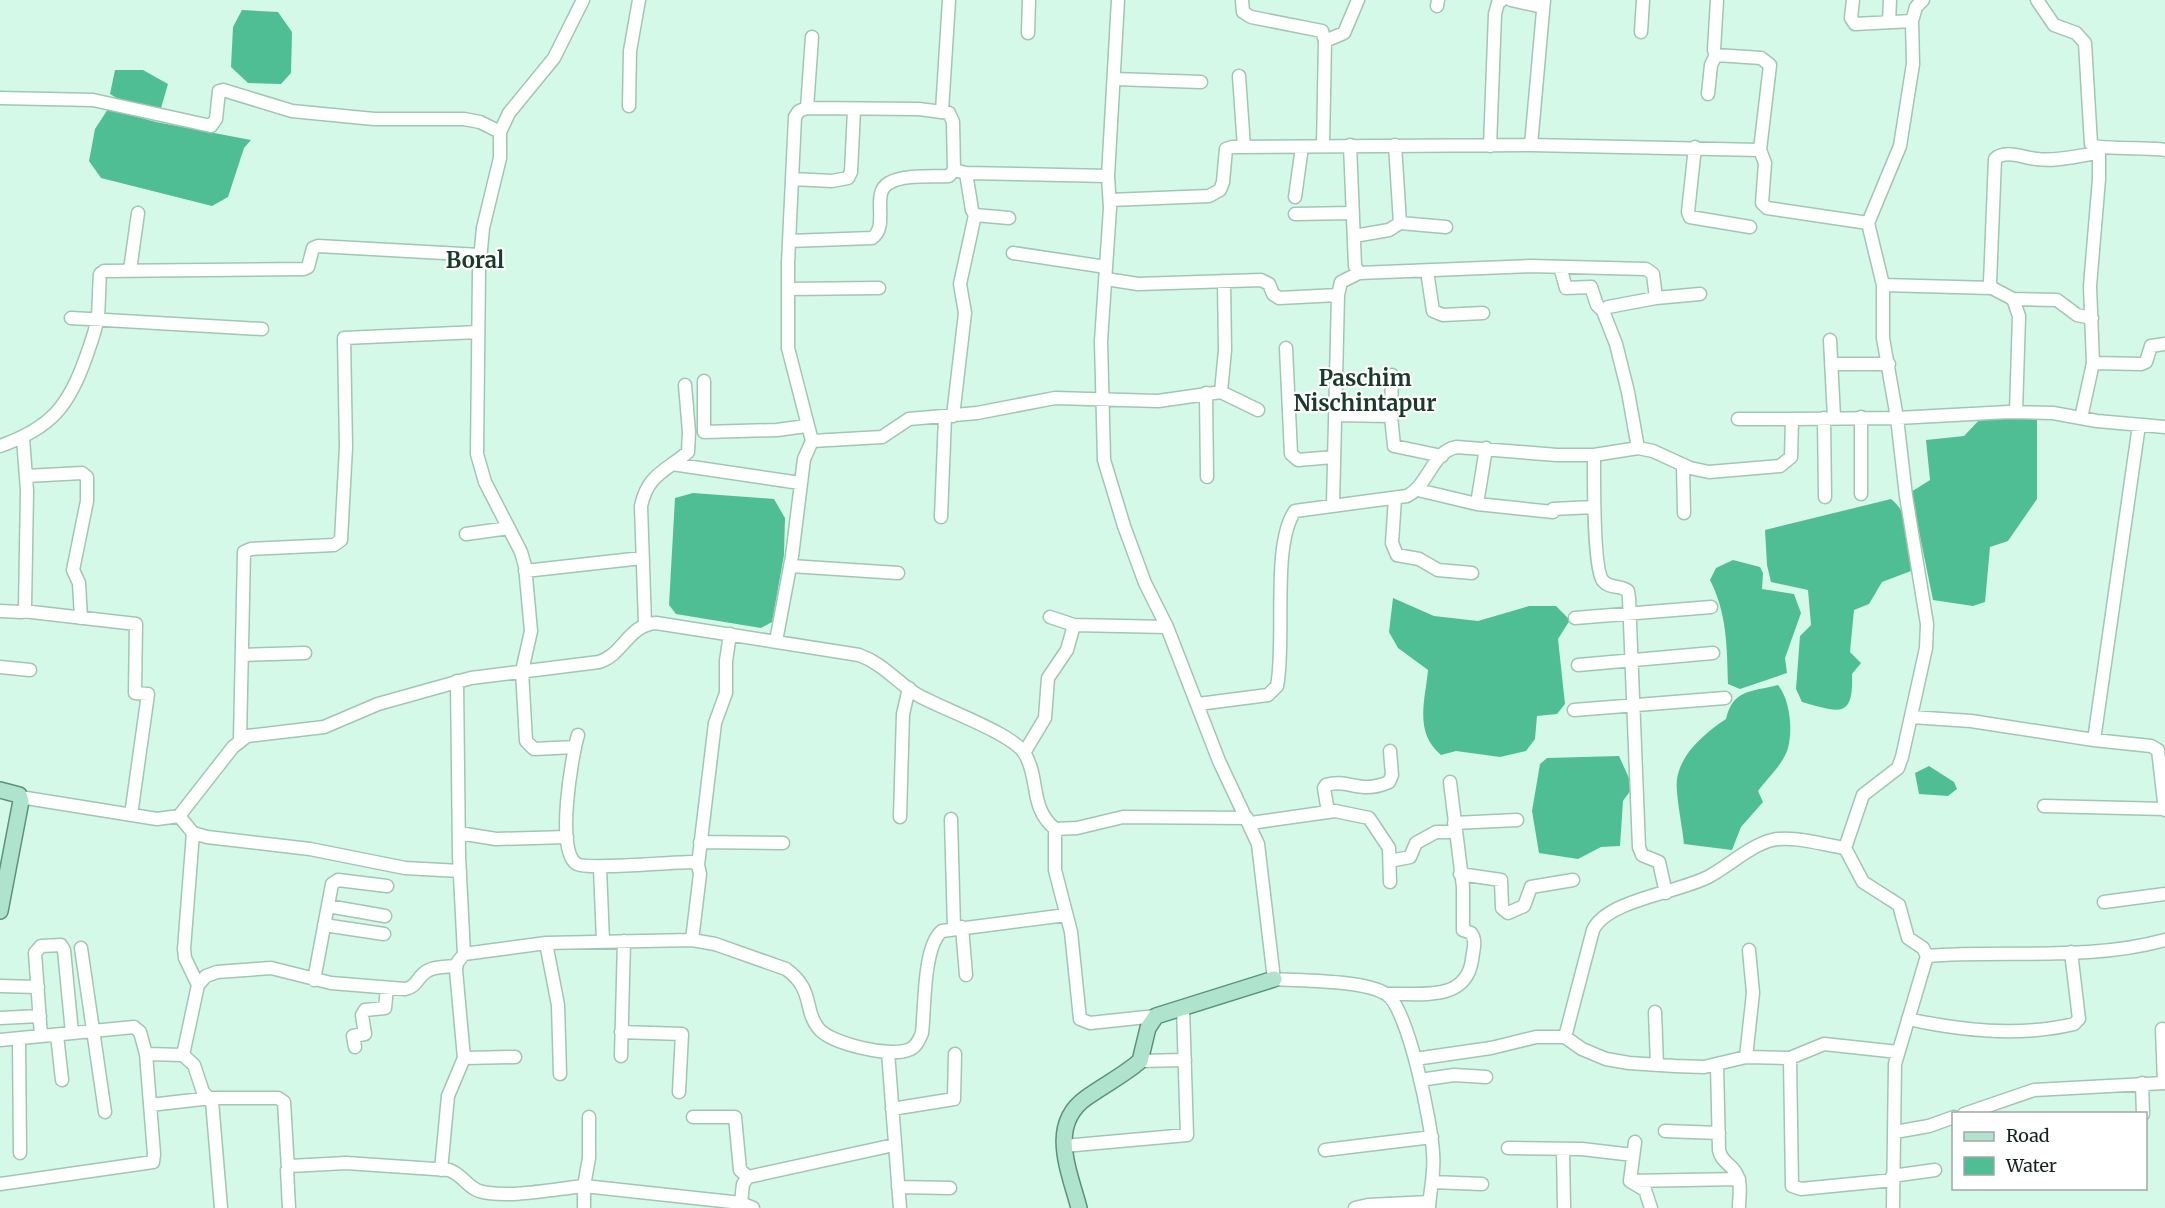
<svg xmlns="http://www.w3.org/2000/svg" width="2165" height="1208" viewBox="0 0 2165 1208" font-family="Merriweather,serif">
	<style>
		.water { fill: #4fbe95 }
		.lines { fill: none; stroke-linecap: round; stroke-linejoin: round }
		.minor-casing { stroke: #a2c5b5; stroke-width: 15 }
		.major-casing { stroke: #58937b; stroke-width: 18 }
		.minor { stroke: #fff; stroke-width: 12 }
		.major { stroke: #b0e3ce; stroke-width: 15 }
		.labels { text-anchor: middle; stroke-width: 4.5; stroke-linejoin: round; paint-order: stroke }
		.district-label { font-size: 22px; font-weight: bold; fill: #1a3a2d; stroke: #fff }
	</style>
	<rect width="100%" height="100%" fill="#d5f9e8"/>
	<path class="water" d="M242 10 278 12 292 32 291 73 281 84 248 83 231 67 233 27Z
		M115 70H143L168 84 161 108 122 101 110 94Z
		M108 109 156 122 251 140 244 148 228 197 212 206 101 178 89 161 95 129Z
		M1983 416H2037V499L2008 541 1990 547 1985 602 1973 606 1933 600 1911 492 1930 480 1926 440 1964 436Z
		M693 493 774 499 785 518 784 555 772 622 761 628 676 614 669 605 675 498Z
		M1891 499C1912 515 1909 546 1911 571L1882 582 1869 604 1854 610 1850 652 1861 663 1852 674C1854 720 1838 712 1802 702L1796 689 1800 636 1811 625 1808 590 1771 582 1767 565 1765 530Z
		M1733 560 1760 567 1763 573 1762 589 1794 594 1801 613 1785 658 1787 673 1740 689 1728 684C1727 647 1727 613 1710 580L1716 568Z
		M1393 598 1434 616 1478 621 1529 606H1556L1570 620 1558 639 1565 704 1557 714 1537 716 1535 739 1526 751 1500 757 1456 751 1441 755C1414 732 1425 702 1428 670L1398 648 1389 632Z
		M1778 685C1790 700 1793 729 1788 748 1784 763 1767 779 1758 791L1763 802 1741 827 1732 850 1684 844C1683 829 1675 793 1677 779 1681 753 1705 733 1726 719 1733 689 1751 692 1778 685Z
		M1619 756 1633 787 1623 801 1620 846 1601 847 1578 859 1539 853 1532 811 1540 764 1547 758Z
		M1929 766 1954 782 1957 789 1948 796 1919 794 1915 773Z"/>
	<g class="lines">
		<defs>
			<path id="minor" d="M1118 0 1108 176 1110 208 1101 341 1104 460 1124 526 1145 583 1167 627 1219 761 1258 844 1274 979C1301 981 1364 980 1386 994 1408 1006 1432 1126 1433 1153 1435 1172 1430 1190 1429 1208
				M1242 0 1243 12 1251 17 1322 31 1325 41 1323 146
				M1511 0 1543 7
				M1717 0 1714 50 1716 55 1761 58 1770 65 1760 150
				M1853 0 1851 18 1855 24 1912 21
				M2037 0 2054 25 2076 33 2085 43 2091 144C2097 150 2150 147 2165 150
				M1437 6 1438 0
				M1889 22 1890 0
				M1641 32 1643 0
				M1028 33 1029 0
				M1325 41 1344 33 1358 0
				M1239 76 1244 147
				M1115 79 1201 82
				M1708 94 1711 65 1716 55
				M0 98 93 100 211 126 216 119 219 91 223 90 292 111 374 119H464L480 122 500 132
				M629 106 630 51 639 0
				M807 108 812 37
				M942 111 949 0
				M1350 145 1355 266 1359 273 1530 266 1646 269 1653 274 1656 298
				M1395 145 1400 223 1446 227
				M1531 145 1544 0
				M1490 146 1495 14 1498 3 1502 0
				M1695 147 1688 212 1690 217 1750 227
				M966 173 1108 176
				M792 179 832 181 848 178 851 172 854 110
				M1295 197 1302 147
				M1110 200 1209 196 1220 190 1223 182 1226 149 1232 147 1531 145 1760 150 1765 163 1762 203 1767 208 1868 223
				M1295 214 1353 213
				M1354 236 1389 230 1400 223
				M789 241 872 238C890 226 870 193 889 183 904 174 932 177 949 176L954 170
				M1013 253 1106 267
				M1560 267 1566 288 1591 287 1597 305 1603 311
				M130 270 138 213
				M1427 271 1433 311 1443 315 1483 313
				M1106 279 1138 284 1261 280 1269 284 1273 294 1279 298 1338 295
				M1883 285 1992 288
				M788 289 879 288
				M2013 299 2057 300 2077 315 2092 318
				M71 318 262 329
				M1830 340 1834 417
				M1286 348 1291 454 1298 460 1333 457
				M2093 363 2141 364 2146 362 2151 346 2165 344
				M1831 364H1889
				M1392 375 1391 416 1394 446 1442 456
				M704 381V432L777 430 806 426
				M1221 392 1225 350 1224 281
				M1206 393 1207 477
				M2016 412 2019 316 2013 299 1992 288 1990 283 1995 159C2005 149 2024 158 2037 159 2057 162 2079 155 2099 153
				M1335 415 1391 416
				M953 416 965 313 960 284 975 215
				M1824 418 1825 497
				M2081 418 2093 363 2090 286 2099 179V148
				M1738 419H1792
				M812 441 788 348V263L795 117 799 111 807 108 919 109 949 113 953 122 954 170 966 173 972 210 975 215 1009 218
				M0 446C51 428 69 406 86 357 91 343 96 330 98 316 99 302 99 288 100 274L104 271 304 269 308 267 313 248 318 246 480 255
				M1638 448 1628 392 1616 344 1603 311 1608 307 1656 298 1700 294
				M1594 455 1638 448 1653 451 1690 468 1709 472 1780 466 1791 457 1792 419 1897 418 1883 338V285L1868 223 1900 146 1913 64 1912 21 1916 7 1923 0
				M672 464 800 483
				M1683 465 1684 513
				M26 476 82 473 87 477V501L73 570 79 583 81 618
				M1418 490 1477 504 1553 512
				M1861 494V417
				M1395 498 1392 543 1397 555 1419 559 1438 570 1472 573
				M1477 504 1486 448
				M1333 505 1338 295 1341 282 1359 273
				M1553 509 1594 507
				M941 517 945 417
				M466 534 509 528
				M791 566 898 573
				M525 571 642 558
				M0 611 22 612 25 608 27 491 23 438
				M23 611 136 624 135 693 148 694 131 815
				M1050 617 1074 625 1167 627
				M1575 618 1711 607
				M645 624 641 506C648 474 666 471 688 452L689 432 685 385
				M776 641 792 556 804 459 812 441 882 437 909 419 977 413 1055 398 1158 401 1221 392 1258 410
				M242 655 305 653
				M1578 665 1713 653
				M0 667 30 670
				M457 681 459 856 464 954
				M1198 704 1268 695 1277 686C1286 643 1271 544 1295 511L1407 496C1429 485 1432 451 1457 447L1557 455H1594C1594 475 1593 569 1603 581 1610 589 1621 585 1628 591L1629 598 1639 847 1642 855 1659 862 1666 893
				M1574 710 1725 698
				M1911 717 1971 721 2094 740 2139 425
				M578 735C572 755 555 853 577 864 588 870 673 862 692 862L698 865 700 874 692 940
				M240 739 244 552 251 549 334 545 341 540 346 447 344 338 478 332
				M2094 740 2151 746 2158 750 2165 810
				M575 747 534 749 526 741 522 671 531 631 525 566 521 552 485 482 477 454 479 271 483 228 500 158V132L509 113 554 58 583 0
				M1024 753 1045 718 1048 678 1067 650 1074 625
				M20 797 157 819 179 816 233 747 247 736 324 727 378 704 471 678 599 662C623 655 628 625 656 623L859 655C882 663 896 681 916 694 939 708 1013 733 1025 754 1040 780 1029 807 1055 829L1077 828 1123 817 1247 818
				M2044 806 2165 809
				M1328 812 1324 788 1326 785C1349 778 1359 795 1389 782L1392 775 1390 751
				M179 816 193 833 207 837 310 849 405 868 460 871
				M900 817 903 714 909 688
				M951 819 954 928
				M1251 823 1335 811 1369 818 1389 848 1390 882
				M1454 823 1517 820
				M1055 829V870L1071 932 1080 1019 1090 1023 1156 1016
				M193 833 184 949 185 958 198 985
				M459 833 496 839 567 837
				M700 842 783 843
				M1845 848 1863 795 1898 768 1902 757 1926 648 1927 624 1906 496 1897 418 2009 412 2053 413 2097 421 2165 427
				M1390 861 1410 857 1416 843 1436 832H1455
				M698 865 715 723 726 693V661L730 634
				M600 868 603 941
				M1460 874 1501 880 1502 908 1508 913 1524 906 1531 887 1573 880
				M2104 902 2165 894
				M328 906 385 916
				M324 925 384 934
				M962 927 966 975
				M546 943 558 1005 560 1074
				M81 948 105 1112
				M314 980 332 884 338 880 387 886
				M0 986 38 987
				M1388 994C1421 993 1466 1002 1472 960 1473 950 1477 941 1471 933L1463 930V887L1450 782
				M1655 1012 1657 1065
				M0 1018 40 1016
				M1908 1019C1962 1031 2020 1037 2074 1024L2079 1019 2071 952
				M2162 1029 2164 1083
				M621 1032 682 1034 679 1092
				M57 1035 62 1080
				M41 1036 35 953 41 946 61 945 64 950 72 1033
				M1565 1037 1582 1049 1606 1059 1629 1063 1675 1066 1704 1067 1746 1057 1790 1058 1824 1044 1898 1052
				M19 1039 20 1153
				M0 1040 134 1027 140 1032 146 1054 183 1055 194 1065 203 1092 212 1101 221 1208
				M355 1047 353 1036 365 1034 362 1015 365 1010 385 1008 387 988
				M888 1052 900 1208
				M183 1055 198 985 206 976 217 972 271 968 331 983 405 989C417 987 417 977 427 971 435 966 447 967 456 966
				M621 1056 624 941
				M1746 1057 1753 993 1749 950
				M464 1058 515 1057
				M1790 1058 1792 1186 1801 1189 1893 1180
				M1415 1059 1491 1048 1536 1037H1565L1593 930C1607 900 1677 893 1708 877 1727 867 1751 845 1772 840 1793 835 1824 845 1845 848L1863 882 1899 905 1908 938 1923 948 1927 956C2005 950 2089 961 2165 940
				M1140 1061 1185 1060
				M1717 1065 1719 1150C1721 1160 1727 1162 1733 1169 1743 1180 1739 1195 1739 1208
				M1420 1080 1454 1075 1486 1077
				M2142 1083 2143 1114
				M150 1105 211 1098H278L284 1102 288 1169
				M892 1109 954 1099 955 1054
				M1964 1114 2034 1090 2165 1083
				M589 1117V1158L584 1186 741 1203
				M693 1117H735L740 1170 748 1177
				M1665 1131 1719 1133
				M1895 1132 1929 1126 1954 1117
				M1635 1142 1630 1181 1645 1190 1651 1208
				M1064 1146 1187 1135 1183 1008
				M1508 1148 1582 1149 1633 1155
				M1563 1149 1564 1208
				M1325 1150 1432 1137
				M441 1170 448 1096 464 1058 456 970 457 963 464 954 546 943 692 940 715 944 786 969C815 990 803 1010 819 1029 832 1044 889 1057 908 1050 916 1048 919 1040 922 1033 925 1008 923 946 942 931L1066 915
				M1892 1176 1935 1170
				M1630 1181 1739 1179
				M1432 1182 1482 1184
				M0 1184 153 1162 154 1154 146 1054
				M898 1187 950 1188
				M289 1208 287 1170 290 1166 346 1163 449 1170C462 1174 467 1187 479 1191 507 1199 554 1189 584 1186V1208
				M753 1208 741 1203 743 1184 748 1177 894 1145
				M1355 1208 1368 1205 1429 1202
				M1893 1208 1895 1064 1927 956"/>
			<path id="major" d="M0 790 19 795 21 801 0 911
				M1079 1208C1069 1170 1048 1125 1086 1098 1104 1085 1124 1075 1140 1061L1148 1028 1156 1016 1274 979"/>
		</defs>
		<use href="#minor" class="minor-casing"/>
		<use href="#major" class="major-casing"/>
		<use href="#minor" class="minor"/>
		<use href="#major" class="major"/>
	</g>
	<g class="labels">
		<g class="district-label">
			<text x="475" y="268">Boral</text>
			<text x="1365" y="386">Paschim<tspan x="1365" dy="25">Nischintapur</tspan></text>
		</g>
	</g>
	<rect x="1952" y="1112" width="195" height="78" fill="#ffffff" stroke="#a2a7a5" stroke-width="1.5"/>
	<rect x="1964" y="1132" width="30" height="9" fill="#b0e3ce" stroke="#a2a7a5" stroke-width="1.5"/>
	<text x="2006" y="1142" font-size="18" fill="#16231d">Road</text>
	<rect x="1964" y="1157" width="30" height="18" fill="#4fbe95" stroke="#a2a7a5" stroke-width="1.5"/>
	<text x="2006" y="1172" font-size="18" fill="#16231d">Water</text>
</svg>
